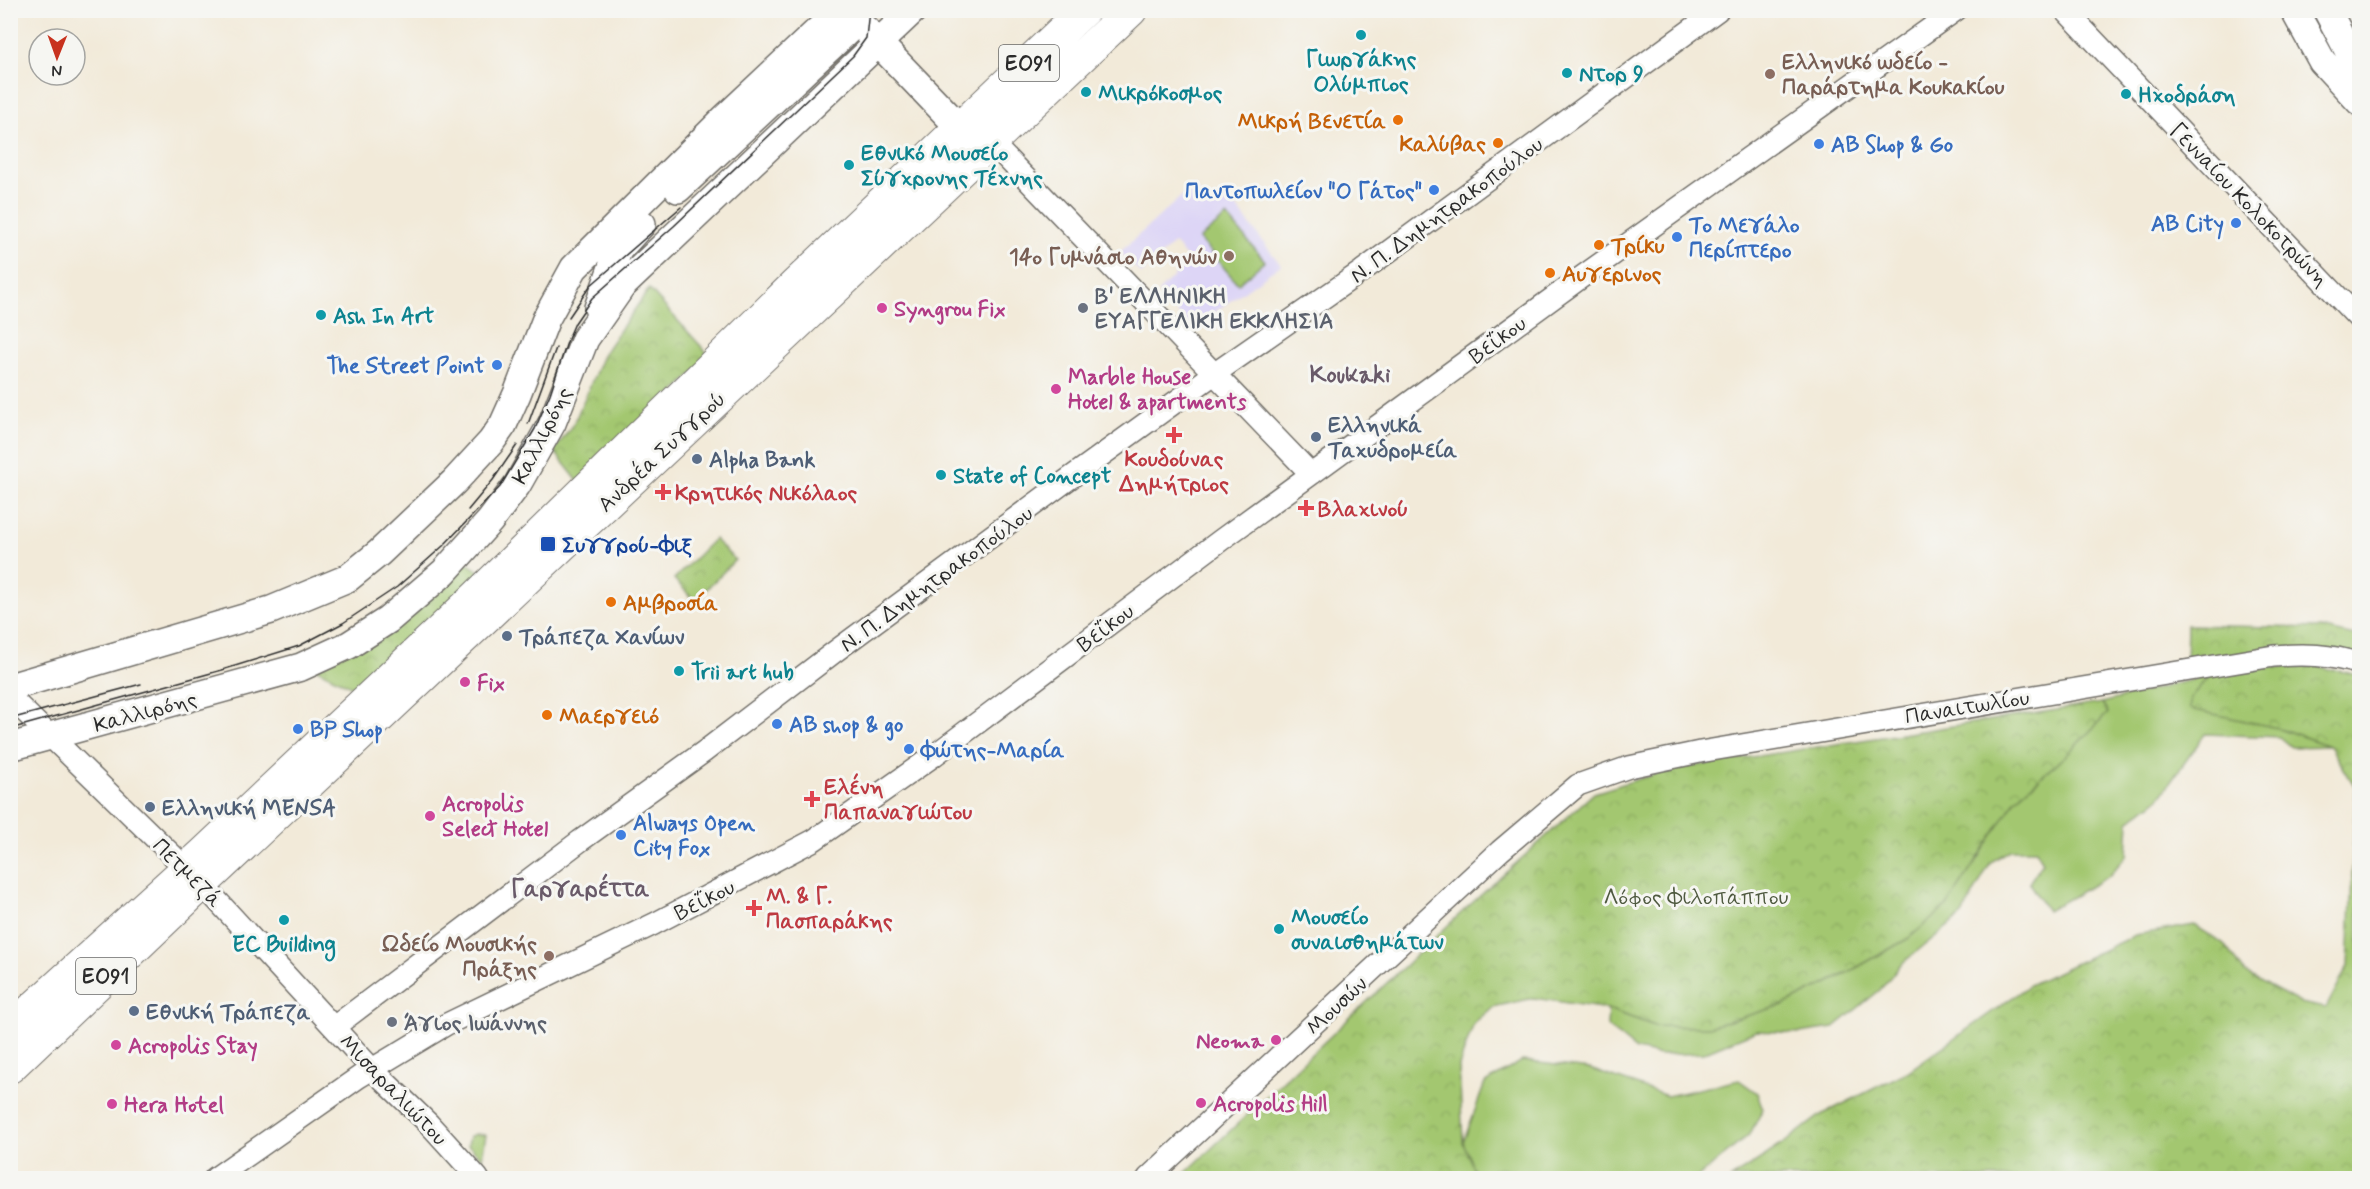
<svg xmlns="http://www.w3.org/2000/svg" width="2370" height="1189" viewBox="0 0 2370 1189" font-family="Mynerve,sans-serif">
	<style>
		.built { fill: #ddd5f6 }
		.green { fill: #a3c770; stroke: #67794e; stroke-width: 1.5 }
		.park { fill: url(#park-crowns); stroke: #67794e; stroke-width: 1.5 }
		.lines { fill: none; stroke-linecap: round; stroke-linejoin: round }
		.minor-casing { stroke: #716e68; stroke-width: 24 }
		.major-casing { stroke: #716e68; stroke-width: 30 }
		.highway-casing { stroke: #716e68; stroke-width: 34 }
		.minor { stroke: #fff; stroke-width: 21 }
		.major { stroke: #fff; stroke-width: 27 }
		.highway { stroke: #fff; stroke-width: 32 }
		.tram { stroke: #2b2b2b; stroke-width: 1.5 }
		.culture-dot { fill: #0f9aa8; stroke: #f6f6f2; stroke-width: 2 }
		.education-dot { fill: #8d6e63; stroke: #f6f6f2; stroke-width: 2 }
		.food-dot { fill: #e8710a; stroke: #f6f6f2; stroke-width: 2 }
		.shop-dot { fill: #3f7fe0; stroke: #f6f6f2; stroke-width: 2 }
		.hotel-dot { fill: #d1479c; stroke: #f6f6f2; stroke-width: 2 }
		.worship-dot { fill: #6b7280; stroke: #f6f6f2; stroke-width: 2 }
		.health-dot { fill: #e0444e; stroke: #f6f6f2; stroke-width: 2 }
		.service-dot { fill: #5c6f8a; stroke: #f6f6f2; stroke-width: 2 }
		.transit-dot { fill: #1a4fb4; stroke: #f6f6f2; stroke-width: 2 }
		.labels { text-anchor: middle; stroke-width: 6; stroke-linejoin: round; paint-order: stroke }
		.shield { fill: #f6f6f2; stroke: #686867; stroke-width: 1.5 }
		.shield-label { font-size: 21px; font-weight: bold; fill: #2b2b2b }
		.culture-label { font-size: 22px; font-weight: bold; fill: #0d838f; stroke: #f6f6f2; text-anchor: start }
		.education-label { font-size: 22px; font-weight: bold; fill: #785e54; stroke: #f6f6f2; text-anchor: end }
		.food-label { font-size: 22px; font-weight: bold; fill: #c56008; stroke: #f6f6f2; text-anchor: start }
		.shop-label { font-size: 22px; font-weight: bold; fill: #366cbe; stroke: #f6f6f2; text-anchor: start }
		.street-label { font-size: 22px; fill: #2b2b2b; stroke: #f6f6f2 }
		.worship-label { font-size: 22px; font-weight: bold; fill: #5b616d; stroke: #f6f6f2; text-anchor: start }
		.hotel-label { font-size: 22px; font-weight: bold; fill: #b23c85; stroke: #f6f6f2; text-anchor: start }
		.service-label { font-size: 22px; font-weight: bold; fill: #4e5e75; stroke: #f6f6f2; text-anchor: start }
		.health-label { font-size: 22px; font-weight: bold; fill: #be3a42; stroke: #f6f6f2; text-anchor: start }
		.transit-label { font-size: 22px; font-weight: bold; fill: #164399; stroke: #f6f6f2; text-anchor: start }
		.park-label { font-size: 22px; fill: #4f5a40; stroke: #f6f6f2 }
		.neighbourhood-label { font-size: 24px; font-weight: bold; fill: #695a69; stroke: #f6f6f2 }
	</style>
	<defs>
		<pattern id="park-crowns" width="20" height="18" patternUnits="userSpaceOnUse" patternTransform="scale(1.5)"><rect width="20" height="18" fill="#a3c770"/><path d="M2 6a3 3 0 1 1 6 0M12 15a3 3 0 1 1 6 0" fill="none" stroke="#8cab61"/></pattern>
	</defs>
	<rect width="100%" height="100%" fill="#f6f6f2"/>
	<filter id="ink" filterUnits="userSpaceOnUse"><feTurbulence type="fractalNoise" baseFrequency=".0167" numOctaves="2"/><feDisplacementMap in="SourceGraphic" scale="12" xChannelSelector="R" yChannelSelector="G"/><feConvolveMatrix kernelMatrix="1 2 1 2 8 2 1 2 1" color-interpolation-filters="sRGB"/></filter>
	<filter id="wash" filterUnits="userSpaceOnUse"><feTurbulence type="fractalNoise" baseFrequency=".008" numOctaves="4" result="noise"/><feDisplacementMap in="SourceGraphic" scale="24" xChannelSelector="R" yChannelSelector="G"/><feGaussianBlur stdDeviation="1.35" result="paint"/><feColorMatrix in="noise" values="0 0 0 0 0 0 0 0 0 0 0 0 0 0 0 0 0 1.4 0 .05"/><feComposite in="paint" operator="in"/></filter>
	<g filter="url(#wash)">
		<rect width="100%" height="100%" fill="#f2ead9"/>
		<path class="built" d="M1194 185 1212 209 1228 196 1281 265 1192 328 1158 292 1190 261 1174 243 1141 274 1120 252Z"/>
		<path class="green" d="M1227 216 1265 261 1238 284 1199 239Z
			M2210 675 2282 729 2330 746 2291 747 2279 737 2205 734 2160 797 2129 821 2127 855 2109 876 2047 911 2029 883 2043 862 2036 850H2010L1991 862 1962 915 1900 965 1880 990 1833 1028 1800 1033 1756 1031 1703 1053 1660 1055 1636 1050 1607 1026 1608 1009 1655 1026 1783 1005 1840 977 1909 938 1979 858 1992 832 2016 799 2065 756 2108 713 2102 703Z
			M1522 1061 1590 1069 1667 1096 1739 1080 1757 1093 1763 1109 1750 1134 1697 1178H1533C1509 1167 1500 1166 1475 1175L1463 1143 1485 1083Z
			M476 1134 486 1135 482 1158 468 1145 470 1136Z"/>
		<path class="park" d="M649 289 710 356 581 485 554 451 574 423 604 353Z
			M714 539 735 560 695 601 674 579Z
			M464 561 485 575 364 693 313 667Z
			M2187 625 2321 628 2359 637V657L2186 662Z
			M2316 666 2359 675V1178H1731L1780 1146 1821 1115 1907 1072 2030 985 2135 935 2194 925 2223 943 2245 973 2300 1003 2326 1008 2348 966 2356 788 2330 746 2282 729 2190 709V698L2210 675 2267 667Z
			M2102 703 2108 713 2065 756 2016 799 1947 906 1909 938 1840 977 1783 1005 1709 1027 1655 1026 1608 1009 1534 998 1493 1007 1474 1023 1459 1066 1463 1142 1477 1178H1180L1462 912 1594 793 1668 770Z"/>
	</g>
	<g filter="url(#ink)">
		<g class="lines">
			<defs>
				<path id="minor" d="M2065 10 2360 320
					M992 143 1311 474
					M10 697 202 884 372 1069 429 1124 478 1178
					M334 1027 580 841 705 751 837 650 1066 481 1214 374 1362 271 1718 10
					M215 1178 359 1077 447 1024 654 924 814 840 932 757 1221 540 1583 276 1956 10
					M1148 1178 1500 851 1578 785 1629 767 1700 752 2274 656C2305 654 2329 654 2360 664"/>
				<path id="major" d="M2294 10 2322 61 2360 102
					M2327 10 2360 73
					M865 29 960 128 977 136
					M678 189 857 22 860 10
					M598 308 618 250 642 224
					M10 687 271 610 348 578 379 553 454 482 491 442 503 425 517 394 546 319 574 268 725 118 840 10
					M10 747 301 667 349 645 388 620 444 572 490 521 517 485 552 423 585 339 622 286 913 10"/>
				<path id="highway" d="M10 1029 203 854 477 596 795 285 1084 10
					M10 1067 202 884 1131 10"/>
			</defs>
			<use href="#minor" class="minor-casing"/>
			<use href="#major" class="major-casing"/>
			<use href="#highway" class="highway-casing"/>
			<use href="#minor" class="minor"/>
			<use href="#major" class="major"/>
			<use href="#highway" class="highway"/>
			<path class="tram" d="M569 317 590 286 681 207
				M528 424 556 348
				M468 510 493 480 517 445
				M10 719 141 684
				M10 729 222 670 299 646 343 623 397 587 443 546 500 487 535 429 550 394 568 339 575 323 592 298 674 226 853 56 866 38 869 10"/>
		</g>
	</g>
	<g class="culture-dot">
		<circle cx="1361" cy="35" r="6"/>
		<circle cx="1567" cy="73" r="6"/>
		<circle cx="1086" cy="92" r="6"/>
		<circle cx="2126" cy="94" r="6"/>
		<circle cx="849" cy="165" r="6"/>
		<circle cx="321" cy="315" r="6"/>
		<circle cx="941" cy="475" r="6"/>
		<circle cx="679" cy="671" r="6"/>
		<circle cx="284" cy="920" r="6"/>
		<circle cx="1279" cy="929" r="6"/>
	</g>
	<g class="education-dot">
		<circle cx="1770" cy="74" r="6"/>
		<circle cx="1229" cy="256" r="6"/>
		<circle cx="549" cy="956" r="6"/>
	</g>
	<g class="food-dot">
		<circle cx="1398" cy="120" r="6"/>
		<circle cx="1498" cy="143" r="6"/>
		<circle cx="1599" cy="245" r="6"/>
		<circle cx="1550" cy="273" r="6"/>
		<circle cx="611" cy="602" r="6"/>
		<circle cx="547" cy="715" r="6"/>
	</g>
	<g class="shop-dot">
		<circle cx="1819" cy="144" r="6"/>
		<circle cx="1434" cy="190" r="6"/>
		<circle cx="2236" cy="223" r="6"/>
		<circle cx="1677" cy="237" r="6"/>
		<circle cx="497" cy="365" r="6"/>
		<circle cx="777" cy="724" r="6"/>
		<circle cx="298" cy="729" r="6"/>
		<circle cx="909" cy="749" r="6"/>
		<circle cx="621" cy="835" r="6"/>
	</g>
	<g class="hotel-dot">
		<circle cx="882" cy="308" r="6"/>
		<circle cx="1056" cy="389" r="6"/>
		<circle cx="465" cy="682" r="6"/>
		<circle cx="430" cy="816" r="6"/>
		<circle cx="1276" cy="1040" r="6"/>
		<circle cx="116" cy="1045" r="6"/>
		<circle cx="1201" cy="1103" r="6"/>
		<circle cx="112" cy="1104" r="6"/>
	</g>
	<g class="worship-dot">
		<circle cx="1083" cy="308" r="6"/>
		<circle cx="392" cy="1022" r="6"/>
	</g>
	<g class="health-dot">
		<path d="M1171 426h6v6h6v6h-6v6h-6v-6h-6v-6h6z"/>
		<path d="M660 483h6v6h6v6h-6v6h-6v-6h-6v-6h6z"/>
		<path d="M1303 499h6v6h6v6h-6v6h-6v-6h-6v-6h6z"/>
		<path d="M809 790h6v6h6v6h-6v6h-6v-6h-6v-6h6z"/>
		<path d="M751 899h6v6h6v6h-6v6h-6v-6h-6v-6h6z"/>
	</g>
	<g class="service-dot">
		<circle cx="1316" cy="437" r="6"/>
		<circle cx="697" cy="459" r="6"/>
		<circle cx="507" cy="636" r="6"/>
		<circle cx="150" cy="807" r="6"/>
		<circle cx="134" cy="1011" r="6"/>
	</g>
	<rect class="transit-dot" x="540" y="536" width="16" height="16" rx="3"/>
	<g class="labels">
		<g class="shield">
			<rect x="999" y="45" width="60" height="36" rx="4.5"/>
			<rect x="76" y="958" width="60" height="36" rx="4.5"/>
		</g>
		<g class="shield-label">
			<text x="1029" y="70">ΕΟ91</text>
			<text x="106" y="983">ΕΟ91</text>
		</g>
		<g class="culture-label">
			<text x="1361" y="66" text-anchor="middle">Γιωργάκης<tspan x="1361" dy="25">Ολύμπιος</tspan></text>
			<text x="1579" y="81">Ντορ 9</text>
			<text x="1098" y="100">Μικρόκοσμος</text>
			<text x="2138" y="102">Ηχοδράση</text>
			<text x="861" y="160">Εθνικό Μουσείο<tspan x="861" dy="25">Σύγχρονης Τέχνης</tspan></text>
			<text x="333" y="323">Ash In Art</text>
			<text x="953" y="483">State of Concept</text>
			<text x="691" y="679">Trii art hub</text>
			<text x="1291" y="924">Μουσείο<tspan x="1291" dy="25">συναισθημάτων</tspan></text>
			<text x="284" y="951" text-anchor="middle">EC Building</text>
		</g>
		<g class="education-label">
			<text x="1782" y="69" text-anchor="start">Ελληνικό ωδείο -<tspan x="1782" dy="25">Παράρτημα Κουκακίου</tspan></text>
			<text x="1217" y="264">14ο Γυµνάσιο Αθηνών</text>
			<text x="537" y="951">Ωδείο Μουσικής<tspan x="537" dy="25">Πράξης</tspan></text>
		</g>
		<g class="food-label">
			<text x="1386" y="128" text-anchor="end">Μικρή Βενετία</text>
			<text x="1486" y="151" text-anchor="end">Καλύβας</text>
			<text x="1611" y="253">Τρίκυ</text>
			<text x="1562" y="281">Αυγερινος</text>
			<text x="623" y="610">Αμβροσία</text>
			<text x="559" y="723">Μαεργειό</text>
		</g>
		<g class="shop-label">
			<text x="1831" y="152">AB Shop &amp; Go</text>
			<text x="1422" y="198" text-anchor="end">Παντοπωλείον "Ο Γάτος"</text>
			<text x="2224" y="231" text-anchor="end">AB City</text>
			<text x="1689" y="232">Το Μεγάλο<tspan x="1689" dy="25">Περίπτερο</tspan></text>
			<text x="485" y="373" text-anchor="end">The Street Point</text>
			<text x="789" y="732">AB shop &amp; go</text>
			<text x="310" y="737">BP Shop</text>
			<text x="921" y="757">Φώτης-Μαρία</text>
			<text x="633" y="830">Always Open<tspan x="633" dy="25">City Fox</tspan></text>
		</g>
		<g class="street-label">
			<text transform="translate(2250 204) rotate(46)" y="8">Γενναίου Κολοκοτρώνη</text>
			<text transform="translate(1446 209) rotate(-36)" y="8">Ν. Π. Δημητρακοπούλου</text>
			<text transform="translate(1497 339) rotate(-36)" y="8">Βεΐκου</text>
			<text transform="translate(541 435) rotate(-63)" y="8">Καλλιρόης</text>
			<text transform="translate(661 451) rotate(-43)" y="8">Ανδρέα Συγγρού</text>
			<text transform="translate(936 578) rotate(-36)" y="8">Ν. Π. Δημητρακοπούλου</text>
			<text transform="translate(1105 627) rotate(-37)" y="8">Βεΐκου</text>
			<text transform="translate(1967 706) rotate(-9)" y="8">Παναιτωλίου</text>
			<text transform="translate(145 711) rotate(-15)" y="8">Καλλιρόης</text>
			<text transform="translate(188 872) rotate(45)" y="8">Πετμεζά</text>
			<text transform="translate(704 899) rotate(-27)" y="8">Βεΐκου</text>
			<text transform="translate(1336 1005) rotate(-43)" y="8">Μουσών</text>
			<text transform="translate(394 1089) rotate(46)" y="8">Μισαραλιώτου</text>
		</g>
		<g class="worship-label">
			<text x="1095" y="303">Β' ΕΛΛΗΝΙΚΗ<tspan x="1095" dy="25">ΕΥΑΓΓΕΛΙΚΗ ΕΚΚΛΗΣΙΑ</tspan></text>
			<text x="404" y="1030">Άγιος Ιωάννης</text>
		</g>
		<g class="hotel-label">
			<text x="894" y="316">Syngrou Fix</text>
			<text x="1068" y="384">Marble House<tspan x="1068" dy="25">Hotel &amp; apartments</tspan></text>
			<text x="477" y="690">Fix</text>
			<text x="442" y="811">Acropolis<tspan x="442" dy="25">Select Hotel</tspan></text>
			<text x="1264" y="1048" text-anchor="end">Neoma</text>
			<text x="128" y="1053">Acropolis Stay</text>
			<text x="1213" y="1111">Acropolis Hill</text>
			<text x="124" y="1112">Hera Hotel</text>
		</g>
		<g class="service-label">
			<text x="1328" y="432">Ελληνικά<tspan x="1328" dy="25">Ταχυδρομεία</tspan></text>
			<text x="709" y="467">Alpha Bank</text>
			<text x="519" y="644">Τράπεζα Χανίων</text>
			<text x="162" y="815">Ελληνική MENSA</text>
			<text x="146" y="1019">Εθνική Τράπεζα</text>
		</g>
		<g class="health-label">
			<text x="1174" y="466" text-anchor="middle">Κουδούνας<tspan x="1174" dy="25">Δημήτριος</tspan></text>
			<text x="675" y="500">Κρητικός Νικόλαος</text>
			<text x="1318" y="516">Βλαχινού</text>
			<text x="824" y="794">Ελένη<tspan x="824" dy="25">Παπαναγιώτου</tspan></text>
			<text x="766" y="903">Μ. &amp; Γ.<tspan x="766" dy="25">Πασπαράκης</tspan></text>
		</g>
		<g class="transit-label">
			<text x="562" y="552">Συγγρού-Φιξ</text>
		</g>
		<g class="park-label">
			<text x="1696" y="904">Λόφος Φιλοπάππου</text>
		</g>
		<g class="neighbourhood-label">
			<text x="1350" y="382">Koukaki</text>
			<text x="580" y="896">Γαργαρέττα</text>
		</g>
	</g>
	<rect width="2370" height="1189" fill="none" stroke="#f6f6f2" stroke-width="36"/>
	<g transform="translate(57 57) rotate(181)"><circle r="28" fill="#f6f6f2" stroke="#a5a5a2" stroke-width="1.5"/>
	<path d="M0-4.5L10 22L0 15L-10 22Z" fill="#c8321e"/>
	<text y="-9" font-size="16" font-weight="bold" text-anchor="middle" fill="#2b2b2b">N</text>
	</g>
</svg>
